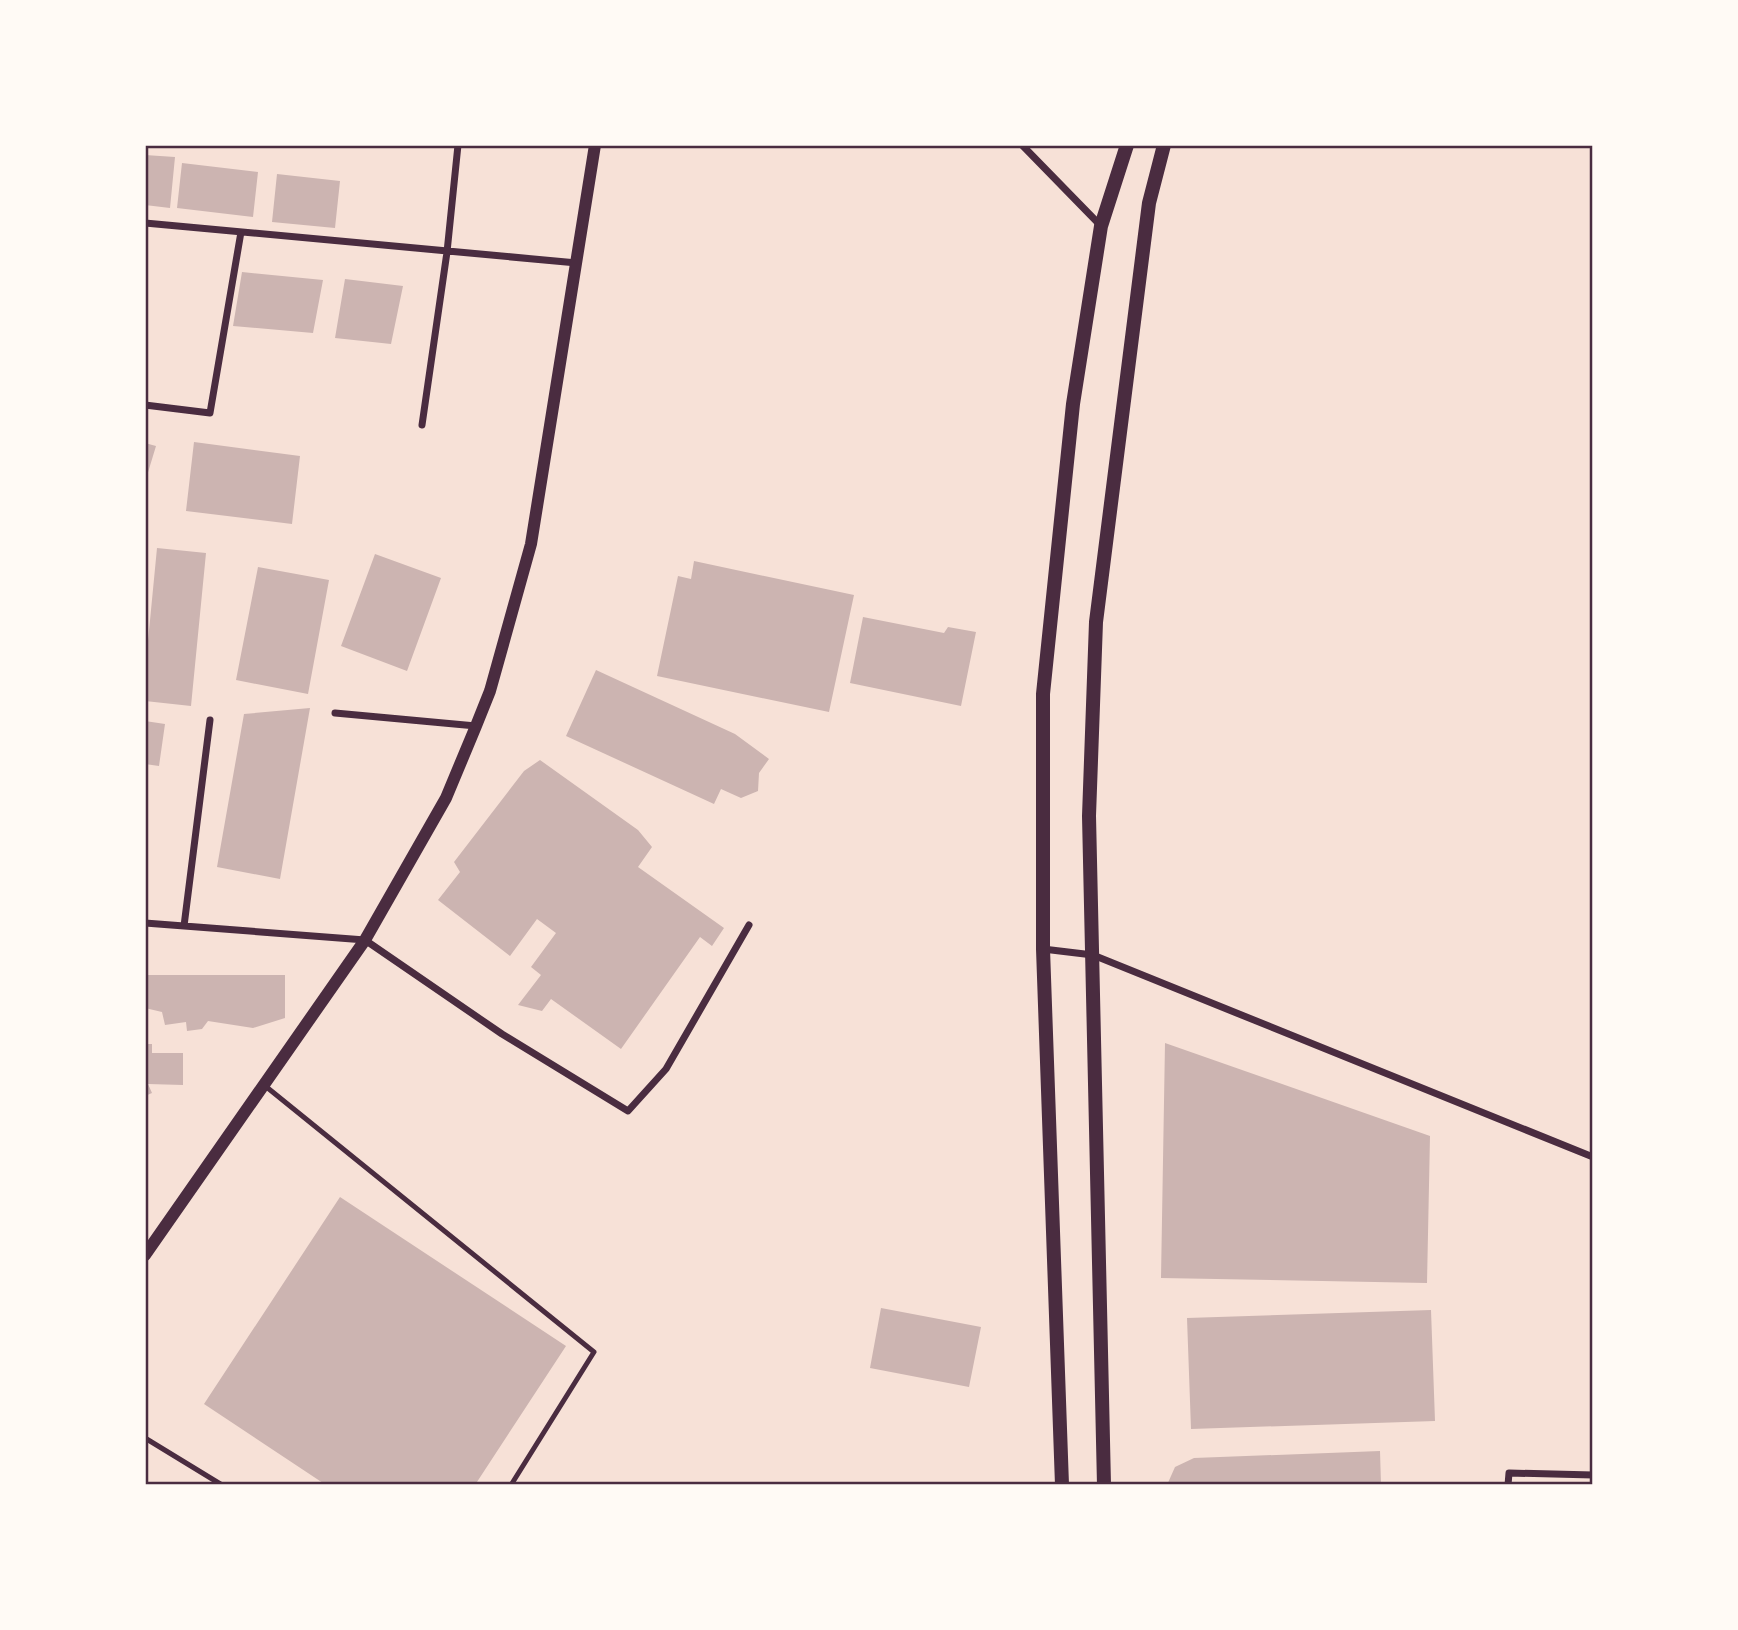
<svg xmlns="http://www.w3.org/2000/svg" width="1738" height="1630" viewBox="0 0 1738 1630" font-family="Ubuntu,sans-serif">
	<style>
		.building { fill: #ccb4b1 }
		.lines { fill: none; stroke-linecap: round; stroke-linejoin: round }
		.service { stroke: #4a2c40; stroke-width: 5 }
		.minor { stroke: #4a2c40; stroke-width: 7 }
		.tertiary { stroke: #4a2c40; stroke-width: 12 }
		.secondary { stroke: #4a2c40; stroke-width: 14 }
		.neatline { fill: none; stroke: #4a2c40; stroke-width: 2.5 }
	</style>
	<rect width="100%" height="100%" fill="#f7e1d7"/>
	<path class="building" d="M145 155 175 157 170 208 145 205Z
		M182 163 258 172 253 217 177 208Z
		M277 174 340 181 335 228 272 222Z
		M242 272 323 280 313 333 233 326Z
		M345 279 403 286 391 344 335 338Z
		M194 442 300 456 292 524 186 511Z
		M145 443 156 446 146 479H145Z
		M157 548 206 553 191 706 145 701V672Z
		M375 554 441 578 407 671 341 646Z
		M694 561 854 595 829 712 657 676 678 576 691 579Z
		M258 567 329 580 308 694 236 680Z
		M863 617 944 633 948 627 976 632 961 706 850 683Z
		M596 670 735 734 769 759 759 773 758 791 741 798 721 789 714 804 566 736Z
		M310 708 280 879 217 867 244 714Z
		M145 721 165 724 159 766 145 764Z
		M540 760 638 830 652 847 638 867 724 928 712 946 700 937 621 1049 551 999 542 1011 518 1005 541 975 531 967 556 933 537 919 510 956 438 900 460 872 454 862 524 771Z
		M145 975H285V1018L253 1028 208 1021 202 1029 187 1031 186 1022 165 1025 162 1012 145 1008Z
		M1165 1043 1430 1136 1427 1283 1161 1278Z
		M145 1044H152V1053H183V1085L148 1084 152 1093 145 1096Z
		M340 1197 566 1346 475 1485H326L204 1404Z
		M881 1308 981 1327 969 1387 870 1368Z
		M1431 1310 1435 1421 1191 1429 1187 1318Z
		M1380 1451 1381 1485H1167L1175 1467 1194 1458Z"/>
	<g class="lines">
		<path class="service" d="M264 1085 594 1352 511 1485
			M145 1438 222 1485"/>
		<path class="minor" d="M1022 145 1101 226
			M145 223 577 263
			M145 405 210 413 241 232
			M422 425 447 252 458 145
			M335 713 476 726
			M145 923 365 940 502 1034 628 1111 666 1069 749 925
			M184 926 210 720
			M1043 949 1093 955 1593 1157
			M1508 1485 1509 1473 1593 1475"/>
		<path class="tertiary" d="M145 1255 365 940 446 798 476 726 490 691 531 544 595 145"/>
		<path class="secondary" d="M1062 1485 1043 949V694L1073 404 1101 226 1127 145
			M1104 1485 1089 816 1096 622 1149 203 1164 145"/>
	</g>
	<rect width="1738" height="1630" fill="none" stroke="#fffaf5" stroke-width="294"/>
	<rect x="147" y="147" width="1444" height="1336" class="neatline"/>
</svg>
